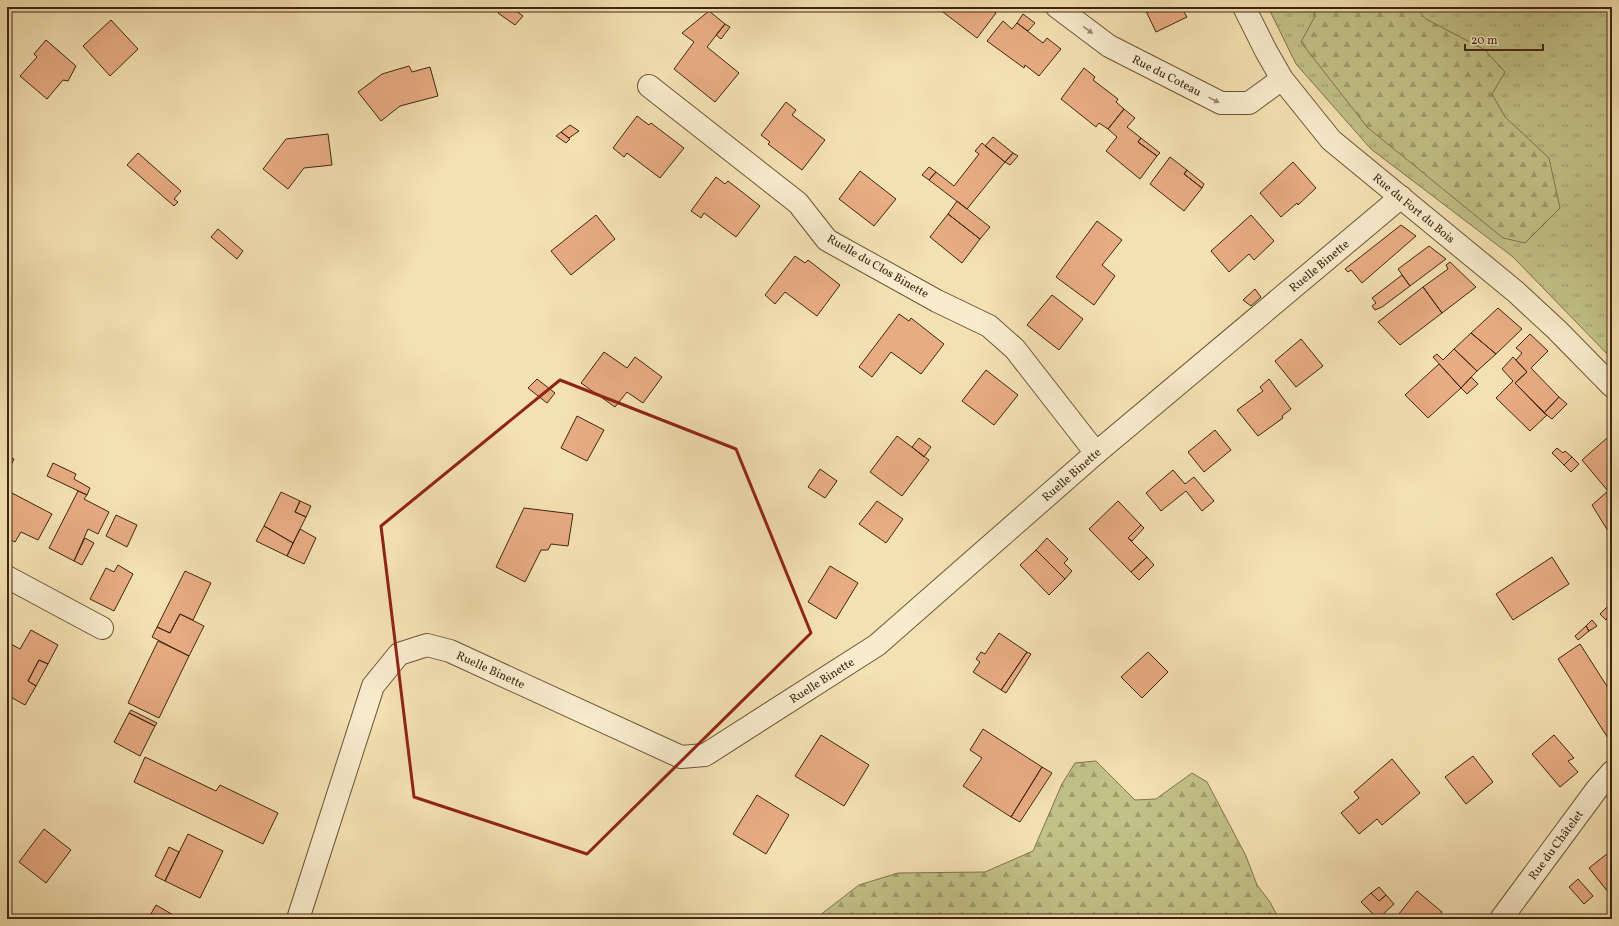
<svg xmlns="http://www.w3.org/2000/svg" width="1619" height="926" viewBox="0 0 1619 926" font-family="Vollkorn,serif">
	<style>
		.grass { fill: url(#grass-tufts); stroke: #80744d }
		.forest { fill: url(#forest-firs); stroke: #80744d }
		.building { fill: #e8ac83; stroke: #3e2612 }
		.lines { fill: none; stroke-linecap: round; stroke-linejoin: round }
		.street-casing { stroke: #6c553a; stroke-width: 24 }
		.street { stroke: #f8eccd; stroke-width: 22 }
		.oneway { fill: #9b8970 }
		.marked { fill: none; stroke: #8f2418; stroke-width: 3; stroke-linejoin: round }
		.labels { text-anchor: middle; stroke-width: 4; stroke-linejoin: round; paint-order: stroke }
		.street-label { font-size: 12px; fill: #3e2612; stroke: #f8eccd }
	</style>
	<defs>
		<pattern id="grass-tufts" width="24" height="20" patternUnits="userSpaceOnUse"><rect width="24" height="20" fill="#c2c188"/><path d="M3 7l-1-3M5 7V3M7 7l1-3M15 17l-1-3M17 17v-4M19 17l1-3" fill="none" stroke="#9f9d6e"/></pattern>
		<pattern id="forest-firs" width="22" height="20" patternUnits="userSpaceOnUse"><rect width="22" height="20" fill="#c2c188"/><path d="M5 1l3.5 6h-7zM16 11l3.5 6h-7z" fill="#9f9d6e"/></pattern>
	</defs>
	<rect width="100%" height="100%" fill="#f4e1b2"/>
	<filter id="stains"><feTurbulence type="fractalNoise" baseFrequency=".005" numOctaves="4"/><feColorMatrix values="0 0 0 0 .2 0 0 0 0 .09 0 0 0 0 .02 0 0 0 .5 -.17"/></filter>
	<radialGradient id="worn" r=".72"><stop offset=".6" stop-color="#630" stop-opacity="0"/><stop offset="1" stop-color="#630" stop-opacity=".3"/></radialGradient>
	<path class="grass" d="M1268 7H1612V359L1513 257 1371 149 1296 64Z"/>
	<path class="forest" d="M1315 7H1415L1426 19 1485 50 1505 72 1492 94 1505 117 1549 158 1560 208 1525 243 1503 238 1367 127 1301 42 1314 18Z
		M1096 761 1135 800 1156 799 1192 773 1207 782 1246 856 1257 885 1270 902 1279 919H815L859 885 898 873 985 872 1033 851 1062 784 1075 763Z"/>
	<path class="building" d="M503 7H511L523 16 515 25 498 13Z
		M941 7H988L996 13 977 38 939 9Z
		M1144 7H1181L1187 17 1156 32Z
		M709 11 725 24 707 47 739 73 715 102 674 69 694 42 682 33Z
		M1023 14 1035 23 1028 31 1017 23Z
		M111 20 138 49 110 76 83 46Z
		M1003 21 1012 29 1017 23 1043 43 1047 38 1061 49 1039 76 1025 65 1024 68 987 41Z
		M725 24 730 27 721 39 716 35Z
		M46 40 76 66 68 81 63 80 47 99 20 76 37 57 34 54Z
		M409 66 412 72 430 67 438 96 400 106 381 121 358 92 382 74Z
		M1084 68 1095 77 1093 80 1118 99 1116 102 1124 109 1108 129 1099 123 1096 127 1061 99Z
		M786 102 796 110 792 115 825 140 802 170 768 144 770 142 761 135Z
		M1124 109 1135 118 1127 127 1141 138 1138 142 1157 156 1140 179 1106 151 1117 137 1108 129Z
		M637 116 649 125 651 123 684 148 660 178 627 153 624 157 613 148Z
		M570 125 579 131 569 138 561 132Z
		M561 132 570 139 566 143 556 136Z
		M328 134 332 165 304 168 288 189 263 169 286 139Z
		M993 137 1013 153 1005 162 985 146Z
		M1141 138 1160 153 1157 156 1138 142Z
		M982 143 1005 162 967 209 929 180 936 172 954 186 979 154 975 151Z
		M138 153 181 191 174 199 178 202 174 206 127 165Z
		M1013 153 1018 156 1010 165 1005 162Z
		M1170 157 1187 170 1184 174 1202 188 1184 211 1150 184Z
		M1293 162 1316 188 1298 205 1297 203 1281 217 1260 193Z
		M929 167 936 172 929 180 922 175Z
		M1187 170 1204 184 1202 188 1184 174Z
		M860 171 896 199 874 226 839 199Z
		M716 177 725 184 728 181 760 206 736 237 704 213 701 218 691 211Z
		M957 201 990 227 980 239 948 214Z
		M948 214 980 239 962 263 930 237Z
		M596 215 615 239 571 275 551 251Z
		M1251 215 1274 241 1254 260 1249 254 1229 272 1211 251Z
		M1097 221 1122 240 1102 265 1115 276 1094 305 1056 277Z
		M1401 225 1416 236 1362 283 1351 270 1348 272 1345 269Z
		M218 229 243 251 237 259 211 237Z
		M1429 246 1446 259 1410 286 1398 269Z
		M795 256 805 263 808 260 840 285 817 316 785 292 775 304 765 295Z
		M1450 262 1476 287 1442 313 1423 287 1448 269 1446 265Z
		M1402 275 1410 286 1382 307 1375 310 1372 306 1376 303 1372 298Z
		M1423 287 1442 313 1400 345 1378 322Z
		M1255 289 1261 297 1251 306 1243 300Z
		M1052 295 1083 319 1059 350 1027 325Z
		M1498 308 1522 329 1496 354 1471 333Z
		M899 314 909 321 911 318 944 344 921 374 891 352 872 377 859 367Z
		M1471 333 1496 354 1477 371 1454 349Z
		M1530 334 1548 351 1531 368 1559 397 1544 413 1515 383 1527 372 1516 360 1522 353 1516 348Z
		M1301 339 1323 366 1296 387 1275 361Z
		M1454 349 1477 371 1461 388 1433 357 1437 354 1443 360Z
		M604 352 627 368 635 357 662 377 643 403 627 392 615 407 581 383Z
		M1513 357 1527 372 1515 383 1547 415 1530 431 1496 398 1513 381 1502 369Z
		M1439 364 1461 388 1428 418 1405 395Z
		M986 370 1018 395 994 425 962 401Z
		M1471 377 1478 384 1467 394 1461 388Z
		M537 379 555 393 547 403 528 388Z
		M1269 379 1291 409 1282 416 1283 418 1258 436 1237 410 1263 391 1260 387Z
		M1559 397 1567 404 1552 419 1544 413Z
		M577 416 604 430 587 461 561 448Z
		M1215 430 1231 450 1204 472 1188 452Z
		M897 436 929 460 902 496 870 472Z
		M919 438 931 447 924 457 912 447Z
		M1607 438 1612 443V528L1608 531 1592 505 1608 491 1582 460Z
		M1557 448 1563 453 1565 451 1572 457 1564 465 1552 453Z
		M7 456 14 459 7 473Z
		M1572 457 1579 464 1571 472 1564 465Z
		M53 463 76 474 74 479 90 488 87 495 47 476Z
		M820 469 837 481 825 498 808 487Z
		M1173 470 1185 484 1194 477 1214 501 1202 511 1186 491 1161 511 1146 493Z
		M78 491 87 495 84 499 109 512 98 534 88 529 74 561 49 548Z
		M10 492 52 514 38 540 21 532 15 542 7 538V498Z
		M281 492 300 501 295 512 306 517 293 543 264 526Z
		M300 501 311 506 306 517 295 512Z
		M877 501 903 519 886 543 859 524Z
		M1118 501 1141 525 1128 538 1147 557 1131 572 1089 529Z
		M524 508 573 514 568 546 551 544 548 550H541L525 582 496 567Z
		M116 515 137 525 127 547 106 536Z
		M1141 525 1144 528 1132 541 1128 538Z
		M264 526 293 543 287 556 256 541Z
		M300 529 316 538 304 564 287 556Z
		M85 538 94 543 82 565 74 561Z
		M1047 538 1068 559 1064 563 1072 571 1065 579 1036 550Z
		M1036 550 1065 579 1049 595 1020 565Z
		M1147 557 1154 565 1139 580 1131 572Z
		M1552 557 1569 584 1513 620 1496 594Z
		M118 565 133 574 114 611 90 599 106 568 114 572Z
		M830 566 858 583 836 619 808 602Z
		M185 571 211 583 193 620 180 614 170 633 157 627Z
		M1607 607 1610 611 1612 609V617L1610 615 1606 620 1600 614Z
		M180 614 204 626 189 656 152 637 157 627 170 633Z
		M1592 620 1597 626 1589 631 1586 626Z
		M1586 626 1589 631 1578 640 1575 636Z
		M31 630 58 645 48 664 39 660 28 681 36 686 25 705 7 695V652L11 644 20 649Z
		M999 633 1027 652 1001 690 973 672 980 662 976 659 981 652 985 654Z
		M158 641 189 656 159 718 128 703Z
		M1580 644 1612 694 1611 743 1558 659Z
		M1027 652 1031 654 1006 693 1001 690Z
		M1148 652 1168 672 1142 698 1121 677Z
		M39 660 48 664 36 686 28 681Z
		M131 710 157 723 155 726 129 713Z
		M129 713 155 726 140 756 114 742Z
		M983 729 1042 767 1011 817 963 786 982 758 970 750Z
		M821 735 869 765 844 806 795 776Z
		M1554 735 1574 758 1568 761 1578 772 1560 787 1532 754Z
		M1473 756 1493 782 1466 804 1445 777Z
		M145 757 216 791 220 785 278 813 263 844 134 782Z
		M1392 759 1420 793 1382 825 1377 819 1359 834 1341 813 1359 798 1354 792Z
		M1042 767 1052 773 1020 822 1011 817Z
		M757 795 789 815 766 854 733 834Z
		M44 829 71 850 46 883 19 862Z
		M188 834 223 851 200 898 165 881Z
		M169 847 179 852 165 881 155 876Z
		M1612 850V897L1589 868Z
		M1578 879 1593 896 1584 904 1569 887Z
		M1379 887 1386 895 1379 901 1371 893Z
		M1417 891 1442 912 1437 919H1395Z
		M1371 893 1379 901 1386 895 1394 904 1378 919 1361 902Z
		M156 905 180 919H148Z"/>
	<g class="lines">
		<defs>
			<g id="street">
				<path id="s1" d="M1057 7 1109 46 1221 103H1249L1282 79"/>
				<path id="s2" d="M1244 7 1266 51 1282 79 1331 140 1516 292 1557 330 1612 386"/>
				<path d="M649 86 798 203 827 240 937 301 989 326 1015 349 1096 453"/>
				<path d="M7 577 102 628"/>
				<path id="s3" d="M298 919 373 686 399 654 427 645 450 651 681 757 705 755 877 645 1096 453 1401 197"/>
				<path id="s4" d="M1501 919 1597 789 1612 772"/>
			</g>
		</defs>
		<use href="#street" class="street-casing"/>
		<use href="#street" class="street"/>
	</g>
	<defs><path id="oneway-solid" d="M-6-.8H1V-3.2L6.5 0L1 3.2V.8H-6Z"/></defs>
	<g class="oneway">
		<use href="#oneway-solid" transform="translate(1088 30) rotate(37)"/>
		<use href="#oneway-solid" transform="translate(1214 100) rotate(27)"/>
	</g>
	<path class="marked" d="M560 380 736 449 811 633 587 854 414 797 381 526Z"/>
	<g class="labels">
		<g class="street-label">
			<text dy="4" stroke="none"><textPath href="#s1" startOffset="130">Rue du Coteau</textPath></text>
			<text dy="4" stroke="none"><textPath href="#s2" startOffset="267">Rue du Fort du Bois</textPath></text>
			<text transform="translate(878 266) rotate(30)" y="4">Ruelle du Clos Binette</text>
			<text dy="4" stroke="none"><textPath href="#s3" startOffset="1404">Ruelle Binette</textPath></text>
			<text dy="4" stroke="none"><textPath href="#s3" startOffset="1080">Ruelle Binette</textPath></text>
			<text dy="4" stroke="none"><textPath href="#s3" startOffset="384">Ruelle Binette</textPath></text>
			<text dy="4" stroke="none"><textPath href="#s3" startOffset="756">Ruelle Binette</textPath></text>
			<text dy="4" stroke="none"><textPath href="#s4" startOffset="92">Rue du Châtelet</textPath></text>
		</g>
	</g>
	<rect width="1619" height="926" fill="none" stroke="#f4e1b2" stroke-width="24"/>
	<rect x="8" y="8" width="1603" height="910" fill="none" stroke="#3e2612" stroke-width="2"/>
	<rect x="12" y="12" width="1595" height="902" fill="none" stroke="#3e2612"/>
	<path d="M1465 44v6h78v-6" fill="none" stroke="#3e2612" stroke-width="2"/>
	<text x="1471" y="44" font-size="12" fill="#3e2612" stroke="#f8eccd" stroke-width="3" paint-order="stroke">20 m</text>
	<rect width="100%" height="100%" filter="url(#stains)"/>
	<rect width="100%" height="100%" fill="url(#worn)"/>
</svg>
